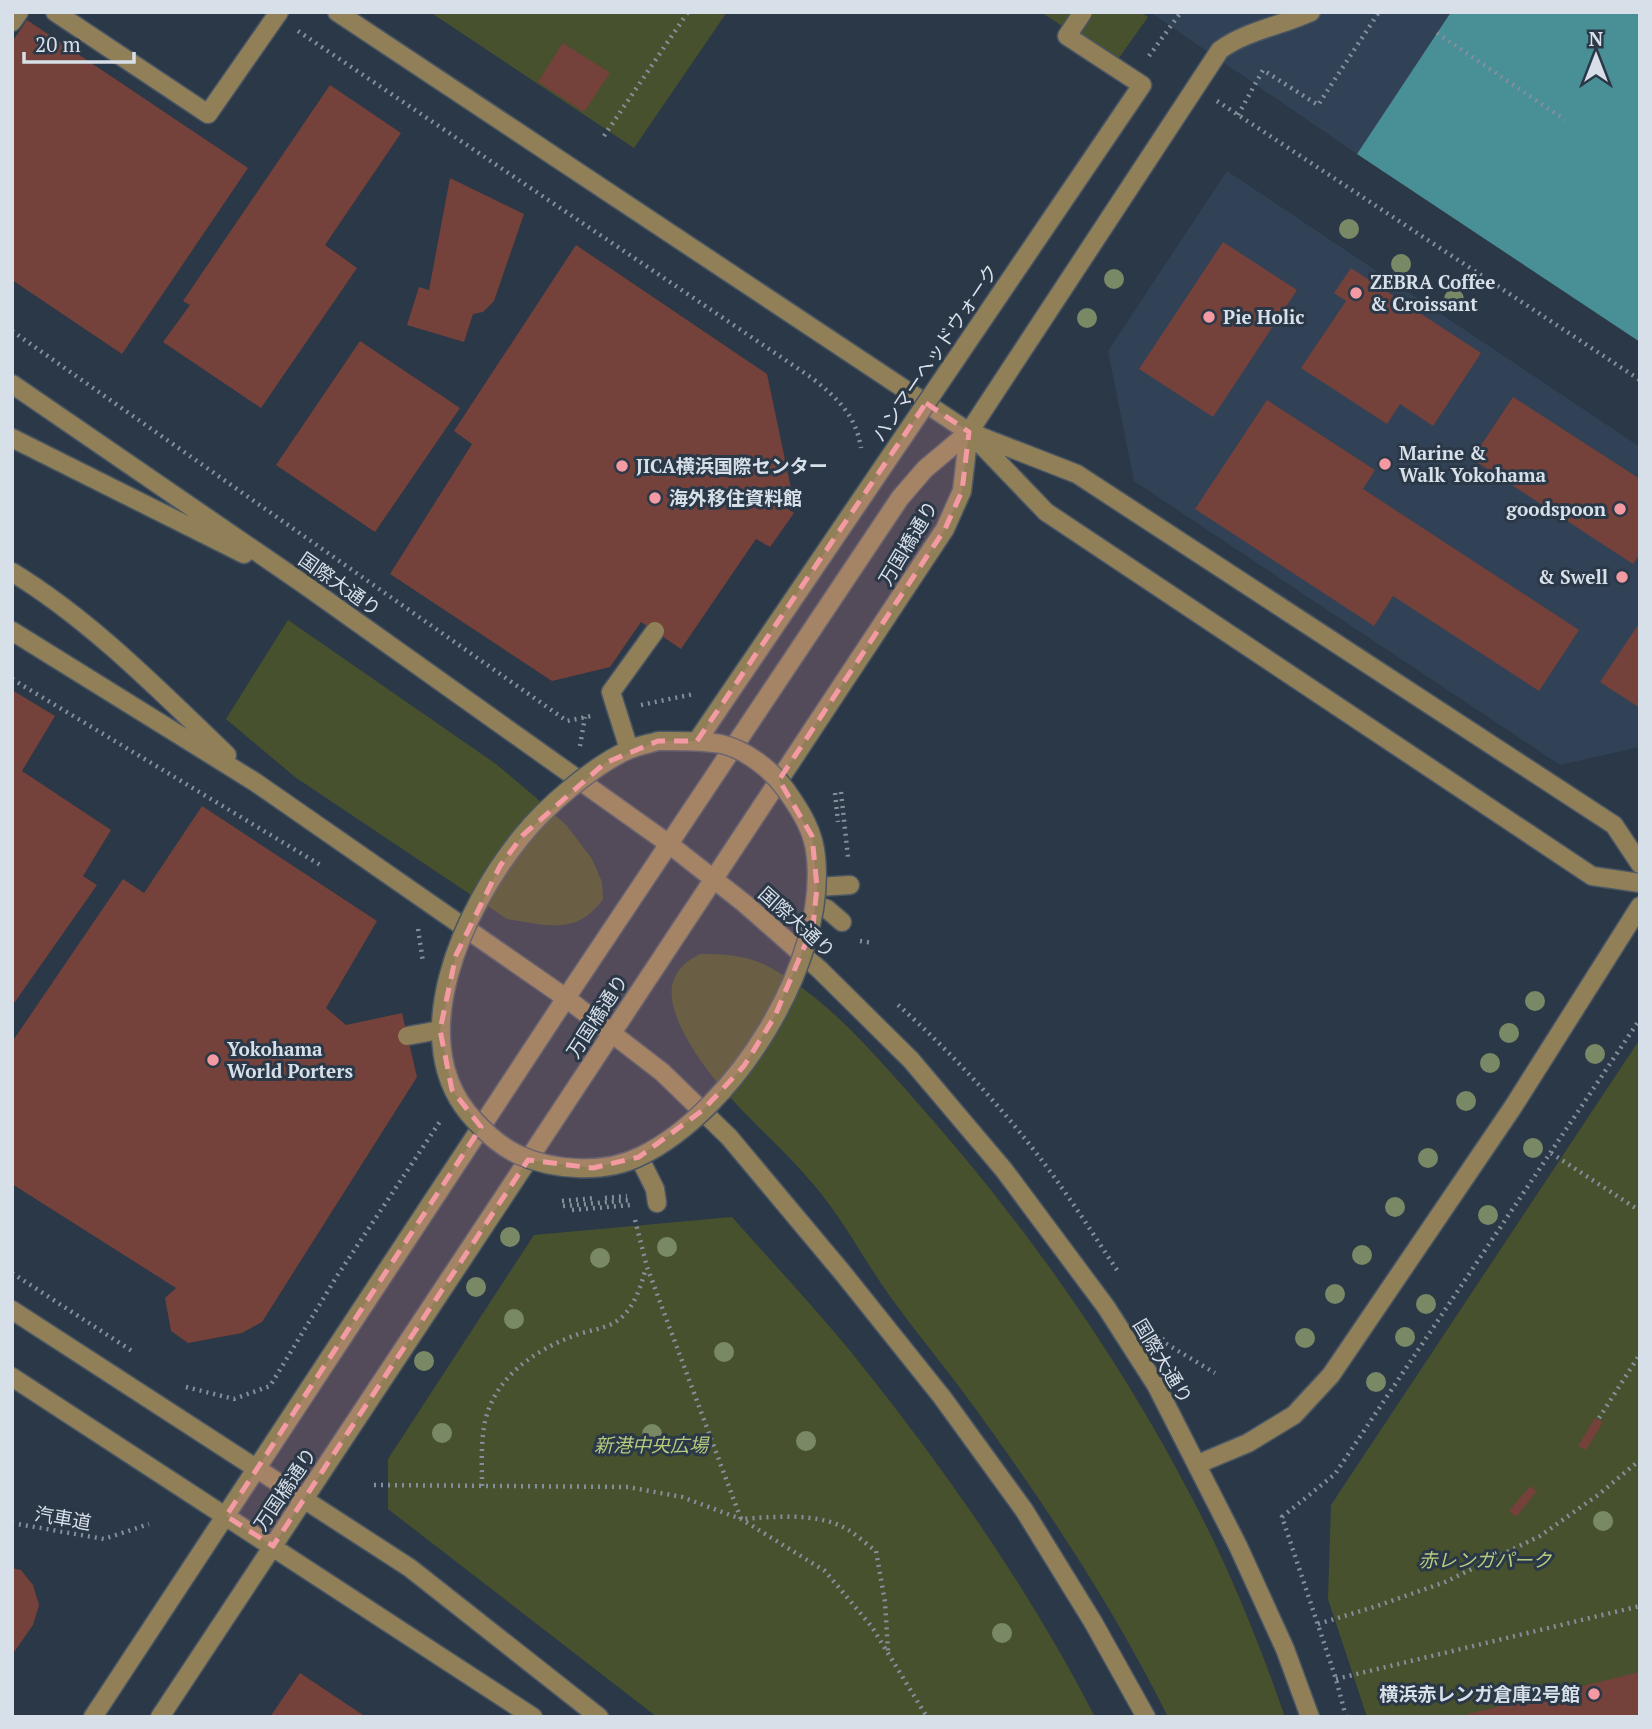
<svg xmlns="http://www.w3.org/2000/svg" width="1652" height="1729" viewBox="0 0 1652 1729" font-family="'PT Serif','Noto Sans JP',serif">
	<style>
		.built { fill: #314256 }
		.green { fill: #48512d }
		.water { fill: #488f96 }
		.building { fill: #74413b }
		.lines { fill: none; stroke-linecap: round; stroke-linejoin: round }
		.minor-casing { stroke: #4a5664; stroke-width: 21 }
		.path { stroke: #858f9b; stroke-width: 4.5; stroke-dasharray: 2 5; stroke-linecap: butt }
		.minor { stroke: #917f57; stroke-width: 18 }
		.minor-bridge-casing { stroke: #4a5664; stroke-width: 21; stroke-linecap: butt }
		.minor-bridge { stroke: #917f57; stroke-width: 18 }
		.tree { fill: #798965 }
		.marked { fill: #f49aa3; fill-opacity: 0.2; stroke: #f49aa3; stroke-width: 5; stroke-dasharray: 14 9; stroke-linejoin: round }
		.poi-dot { fill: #f49aa3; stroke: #2b3847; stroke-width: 2.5 }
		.labels { text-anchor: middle; stroke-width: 6; stroke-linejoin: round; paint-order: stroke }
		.poi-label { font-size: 19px; font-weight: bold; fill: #d7dfe9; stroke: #2b3847; text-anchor: start }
		.street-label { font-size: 19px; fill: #d7dfe9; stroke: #2b3847 }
		.park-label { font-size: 19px; font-style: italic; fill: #b8cb7e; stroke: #2b3847 }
	</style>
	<rect width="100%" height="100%" fill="#2b3847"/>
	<path class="built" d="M1150 12H1451L1357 154Z
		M1227 171 1640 447V747L1560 765 1134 481 1108 351Z"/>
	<path class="green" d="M430 12H727L634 148Z
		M1041 12H1141L1148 17 1116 62Z
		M288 620 496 764 534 796 567 826 592 859 602 882 603 899C577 936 547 925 507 919L295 777 226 719Z
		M700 954C723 954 746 955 767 966 823 995 866 1045 908 1092 1018 1215 1116 1351 1192 1498 1229 1568 1259 1642 1285 1717H1168C1114 1608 1046 1506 975 1408 948 1371 919 1336 892 1299 865 1262 844 1220 814 1185 770 1133 713 1092 682 1029 666 997 666 971 700 954Z
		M1640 1039V1717H1367L1328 1599 1331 1505Z
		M732 1217C772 1262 813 1306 851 1352 943 1466 1028 1587 1095 1717H657L388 1509V1459L534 1235Z"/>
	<path class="water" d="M1451 12H1640V342L1357 154Z"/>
	<path class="building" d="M27 20 248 168 122 354 12 280V42Z
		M563 43 610 73 584 112 538 82Z
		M330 85 401 133 325 245 357 268 261 408 163 342 190 305 183 301Z
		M450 178 524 214 494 301 483 312 473 314 464 342 407 325 419 287 429 290Z
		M1223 242 1297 290 1213 417 1139 369Z
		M576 245 767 374 791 488 781 504 794 513 770 547 756 539 681 649 641 622 610 667 552 681 390 574 472 444 454 431Z
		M1351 268 1481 353 1433 426 1400 404 1387 424 1301 368 1346 301 1334 293Z
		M360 341 460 408 375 532 276 465Z
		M1513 397 1640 479V554L1633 564 1472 459Z
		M1267 400 1375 470 1363 489 1579 630 1539 691 1393 596 1374 626 1195 509Z
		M1640 622V708L1600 682Z
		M12 690 55 716 22 771 111 830 83 876 97 885 12 1006Z
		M202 806 377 921 326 1008 346 1025 402 1013 417 1077 262 1322 242 1333 188 1343 171 1331 165 1298 176 1288 12 1184V1042L123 879 144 893Z
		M1595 1418 1603 1422 1586 1450 1578 1446Z
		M1530 1486 1537 1491 1516 1517 1509 1511Z
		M12 1568 21 1570 33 1585 39 1605 33 1625 12 1655Z
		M1640 1672V1717H1461L1460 1716Z
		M300 1673 366 1717H270Z"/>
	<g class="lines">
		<defs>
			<path id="minor" d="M55 12 208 114 279 12
				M337 12 969 432 1077 474 1614 825 1640 864
				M12 22 19 12
				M12 384 305 585 669 844 744 903 819 969 911 1060 1004 1170 1106 1307 1156 1385 1238 1546 1285 1649 1310 1717
				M974 437 1046 512 1592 876 1640 883
				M12 438 244 554
				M12 572C92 621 159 690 227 755
				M12 631 255 782 566 998 662 1072 729 1137 842 1272 942 1397 1024 1510 1093 1622 1146 1717
				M817 887 850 885
				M816 905 827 909 842 922
				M639 1157 655 1189 657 1203
				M12 1310 410 1568 599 1717
				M12 1377 533 1717
				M1198 1464 1248 1443 1294 1415 1331 1375 1513 1107 1640 906
				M93 1717 566 998 900 498 925 469 969 432 1220 50C1248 30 1281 26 1311 12
				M160 1717 945 529 962 491 969 432"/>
		</defs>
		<use href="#minor" class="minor-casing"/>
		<path class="path" d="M298 31 812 378C837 398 856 415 861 448
			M1437 33 1565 120
			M1149 56 1181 12
			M1217 101 1640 380
			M1238 115 1263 70 1318 105 1379 12
			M604 136 688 12
			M12 331 567 721 591 716
			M12 679 322 866
			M641 705 694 694
			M580 746 585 717
			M841 792 848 857
			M835 793 838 822
			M418 929 423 962
			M860 941 873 943
			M898 1005C955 1055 1019 1126 1062 1188 1082 1216 1100 1245 1119 1273
			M1551 1153 1640 1211
			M605 1198 627 1196
			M562 1201 596 1198
			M563 1206 631 1200
			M572 1210 631 1205
			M635 1220 647 1267 741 1519C773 1517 815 1512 845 1528 856 1534 866 1544 876 1551L885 1602 888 1651
			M12 1273 132 1351
			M1162 1338 1165 1343 1215 1373
			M186 1387 234 1399 270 1386 337 1276 441 1120
			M1599 1418 1640 1354
			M374 1485 628 1487 682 1497 741 1519 825 1571 872 1627 927 1717
			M482 1486C482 1461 480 1434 488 1411 502 1371 541 1347 579 1334 595 1329 611 1328 623 1316 636 1303 641 1285 646 1268
			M12 1523 104 1539 149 1524
			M1318 1624 1377 1606 1445 1582 1540 1536 1598 1495 1640 1460
			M1336 1679 1640 1606
			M1346 1717 1336 1679 1282 1517 1335 1474 1640 1019"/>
		<use href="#minor" class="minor"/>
		<defs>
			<path id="minor-bridge" d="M658 741C679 741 700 740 721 744 745 749 772 770 786 790 801 811 814 832 816 857 827 963 735 1110 641 1156 605 1174 555 1171 519 1155 501 1147 488 1135 475 1121 400 1043 464 907 522 836 545 807 594 765 628 750 637 746 648 744 658 741Z
				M697 741 1142 85 1067 36 1083 12
				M629 749 611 692 655 631
				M407 1036 440 1030"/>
		</defs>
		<use href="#minor-bridge" class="minor-bridge-casing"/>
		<use href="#minor-bridge" class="minor-bridge"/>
	</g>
	<g class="tree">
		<circle cx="1349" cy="229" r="10"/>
		<circle cx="1401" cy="264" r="10"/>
		<circle cx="1114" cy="279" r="10"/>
		<circle cx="1454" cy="299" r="10"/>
		<circle cx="1087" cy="318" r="10"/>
		<circle cx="1535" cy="1001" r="10"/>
		<circle cx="1509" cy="1033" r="10"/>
		<circle cx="1595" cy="1054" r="10"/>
		<circle cx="1490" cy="1063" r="10"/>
		<circle cx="1466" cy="1101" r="10"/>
		<circle cx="1533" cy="1148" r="10"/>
		<circle cx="1428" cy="1158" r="10"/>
		<circle cx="1395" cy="1207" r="10"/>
		<circle cx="1488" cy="1215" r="10"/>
		<circle cx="510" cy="1237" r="10"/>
		<circle cx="667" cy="1247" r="10"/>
		<circle cx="1362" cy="1255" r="10"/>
		<circle cx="600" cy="1258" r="10"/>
		<circle cx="476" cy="1287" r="10"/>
		<circle cx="1335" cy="1294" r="10"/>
		<circle cx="1426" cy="1304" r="10"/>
		<circle cx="514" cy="1319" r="10"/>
		<circle cx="1405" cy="1337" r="10"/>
		<circle cx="1305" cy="1338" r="10"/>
		<circle cx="724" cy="1352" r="10"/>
		<circle cx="424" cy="1361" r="10"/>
		<circle cx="1376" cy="1382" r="10"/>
		<circle cx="442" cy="1433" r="10"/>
		<circle cx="652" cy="1434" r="10"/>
		<circle cx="806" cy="1441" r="10"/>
		<circle cx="1603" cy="1521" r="10"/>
		<circle cx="1002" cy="1633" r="10"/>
	</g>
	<path class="marked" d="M926 403 969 432 962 491 945 529 779 780 812 836 817 887 813 926 775 1016 744 1066 703 1110 639 1157 593 1168 528 1160 273 1546 226 1516 481 1127 452 1090 440 1030 456 955 500 866 523 835 605 763 658 741H697Z"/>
	<g class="poi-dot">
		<circle cx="1356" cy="293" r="7"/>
		<circle cx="1209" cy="317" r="7"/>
		<circle cx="1385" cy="464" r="7"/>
		<circle cx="622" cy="466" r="7"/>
		<circle cx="655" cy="498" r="7"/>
		<circle cx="1620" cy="509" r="7"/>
		<circle cx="1622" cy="577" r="7"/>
		<circle cx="213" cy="1060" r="7"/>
		<circle cx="1594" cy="1694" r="7"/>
	</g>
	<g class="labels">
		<g class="poi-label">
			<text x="1370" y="289">ZEBRA Coffee<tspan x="1370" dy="22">&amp; Croissant</tspan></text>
			<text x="1223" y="324">Pie Holic</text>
			<text x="1399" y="460">Marine &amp;<tspan x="1399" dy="22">Walk Yokohama</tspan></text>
			<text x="636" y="473">JICA横浜国際センター</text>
			<text x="669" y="505">海外移住資料館</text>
			<text x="1606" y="516" text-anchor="end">goodspoon</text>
			<text x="1608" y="584" text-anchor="end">&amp; Swell</text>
			<text x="227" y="1056">Yokohama<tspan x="227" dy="22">World Porters</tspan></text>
			<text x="1580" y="1701" text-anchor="end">横浜赤レンガ倉庫2号館</text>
		</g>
		<g class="street-label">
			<text transform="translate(935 353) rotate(-56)" y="7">ハンマーヘッドウォーク</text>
			<text transform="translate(908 543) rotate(-59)" y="7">万国橋通り</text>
			<text transform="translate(340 584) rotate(35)" y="7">国際大通り</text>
			<text transform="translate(797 922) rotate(42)" y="7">国際大通り</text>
			<text transform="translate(597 1016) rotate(-57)" y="7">万国橋通り</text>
			<text transform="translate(1163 1361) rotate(59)" y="7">国際大通り</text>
			<text transform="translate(285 1489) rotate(-56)" y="7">万国橋通り</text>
			<text transform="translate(63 1518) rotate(10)" y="7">汽車道</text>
		</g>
		<g class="park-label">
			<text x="651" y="1452">新港中央広場</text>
			<text x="1485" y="1567">赤レンガパーク</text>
		</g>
	</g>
	<rect width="1652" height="1729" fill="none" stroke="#d7dfe9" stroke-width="28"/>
	<g transform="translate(1596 56)" stroke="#2b3847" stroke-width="5" paint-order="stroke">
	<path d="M0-5L12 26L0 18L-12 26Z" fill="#d7dfe9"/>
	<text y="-10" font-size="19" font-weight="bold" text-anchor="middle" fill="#d7dfe9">N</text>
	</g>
	<path d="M24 52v10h110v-10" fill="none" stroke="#d7dfe9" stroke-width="3.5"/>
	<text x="35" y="52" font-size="21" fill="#d7dfe9" stroke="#2b3847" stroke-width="5" paint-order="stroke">20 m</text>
</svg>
